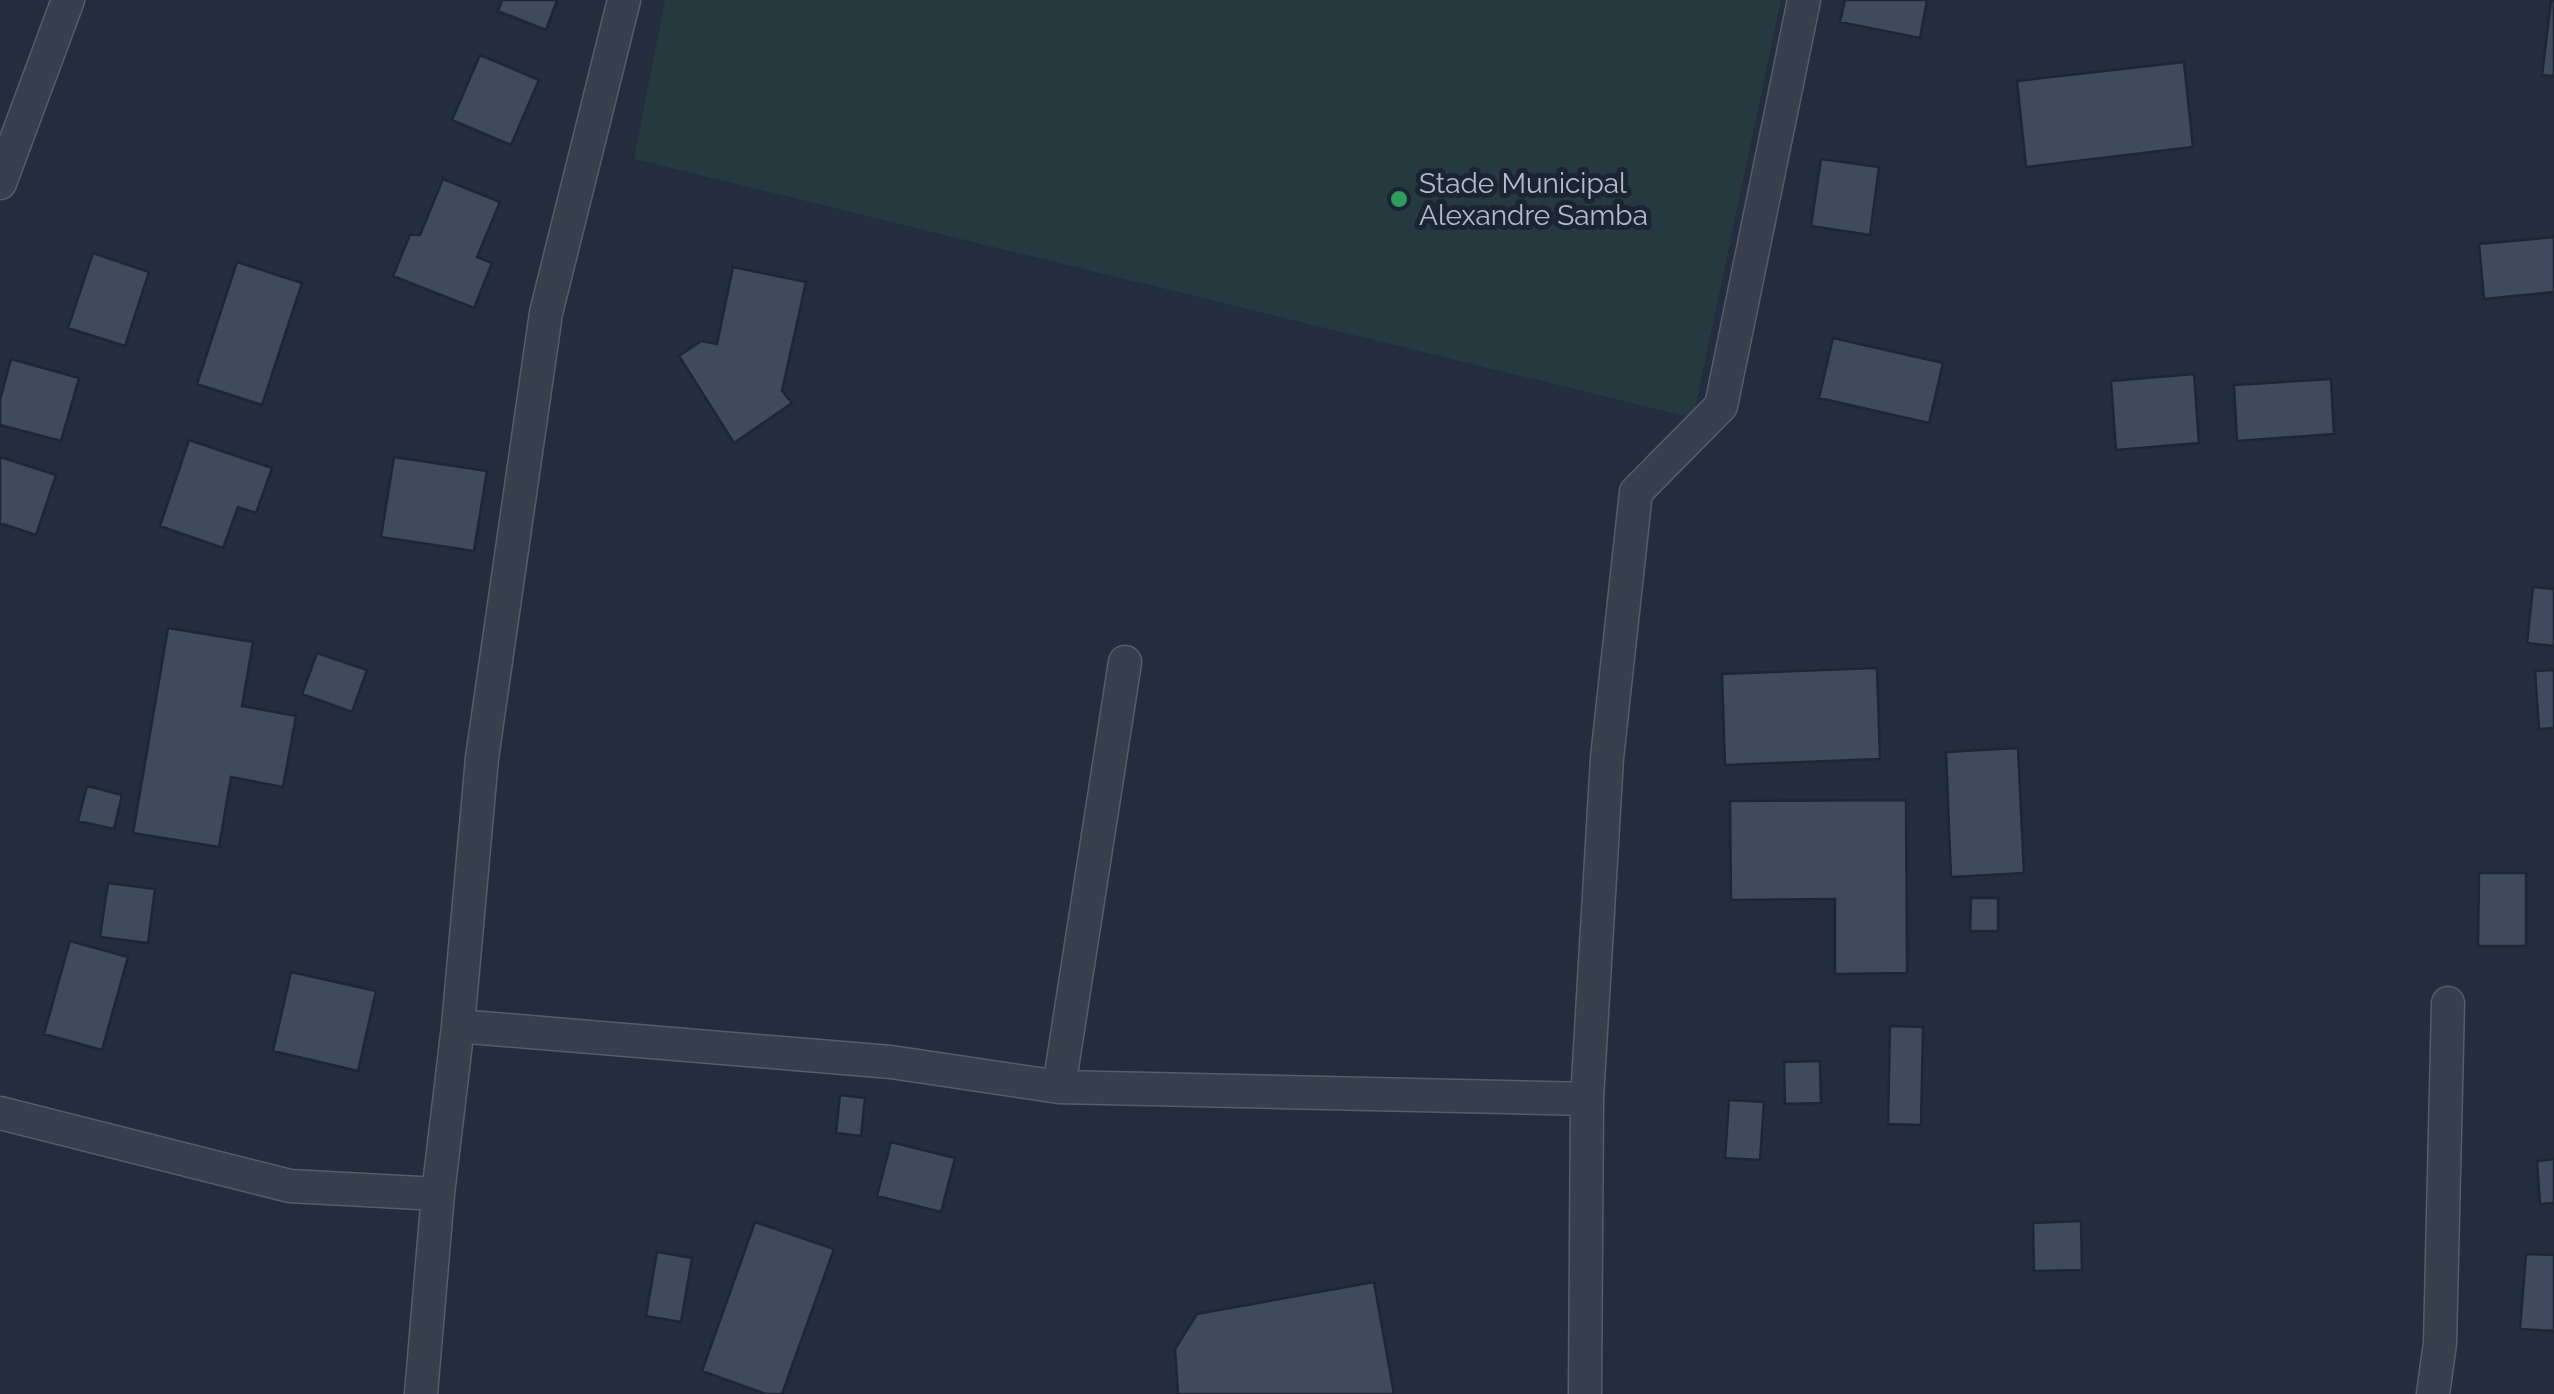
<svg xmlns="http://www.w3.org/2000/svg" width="2554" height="1394" viewBox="0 0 2554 1394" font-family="Raleway,sans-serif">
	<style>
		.green { fill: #253a3e }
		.building { fill: #3f4b5c; stroke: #1e2634; stroke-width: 2.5 }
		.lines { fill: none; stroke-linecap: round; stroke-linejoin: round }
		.minor-casing { stroke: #555d6b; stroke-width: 35 }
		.minor { stroke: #373f4d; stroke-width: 32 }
		.leisure-dot { fill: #2e9e5b; stroke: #1c2432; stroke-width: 4 }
		.labels { text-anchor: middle; stroke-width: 10; stroke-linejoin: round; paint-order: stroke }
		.poi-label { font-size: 28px; fill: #b3bac8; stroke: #1c2432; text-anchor: start }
	</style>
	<rect width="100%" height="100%" fill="#232d3d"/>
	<path class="green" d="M665 0H1781L1693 418 634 159Z"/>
	<path class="building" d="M502 0H557L546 30 498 11Z
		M1845 0H1927L1920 38 1840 22Z
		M2551 1H2554V76L2542 75Z
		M480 55 539 80 511 145 452 120Z
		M2184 62 2193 147 2026 167 2017 81Z
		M1821 159 1879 167 1870 235 1811 226Z
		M443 179 500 202 477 257 492 263 474 308 393 276 410 235H420Z
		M2554 237V292L2484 299 2479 244Z
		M93 253 149 272 125 346 68 328Z
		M237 262 302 283 262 405 197 384Z
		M733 267 806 282 782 391 792 403 734 443 679 356 701 341 717 344Z
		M1833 338 1943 363 1929 423 1819 398Z
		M11 359 79 378 61 441 0 425V400Z
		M2194 374 2199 443 2116 450 2111 381Z
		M2331 379 2334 434 2237 441 2234 385Z
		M189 440 272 468 256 513 238 507 223 548 160 526Z
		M0 457 56 475 36 535 0 523Z
		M394 457 487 471 474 551 381 537Z
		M2533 587 2554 589V646L2527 643Z
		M168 628 253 642 242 706 296 716 283 787 231 777 219 847 133 833Z
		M317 653 367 670 352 712 302 694Z
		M1877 668 1880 759 1725 765 1722 674Z
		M2554 670V728L2539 729 2535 671Z
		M2018 748 2024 873 1951 877 1946 752Z
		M87 786 122 795 114 829 78 821Z
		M1906 800 1907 973 1835 974V899L1731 900 1730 801Z
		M2479 873H2526V946H2478Z
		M108 883 155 889 148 943 100 937Z
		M1971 898H1998V931H1970Z
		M70 941 128 957 102 1050 44 1034Z
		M291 972 376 991 358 1071 273 1051Z
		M1890 1026 1923 1027 1921 1125 1888 1124Z
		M1820 1061 1821 1103 1785 1104 1784 1062Z
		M840 1095 865 1098 861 1136 836 1133Z
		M1729 1100 1764 1102 1760 1160 1725 1158Z
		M891 1142 955 1158 941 1212 877 1196Z
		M2554 1159V1203L2540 1204 2537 1161Z
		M2081 1221 2082 1270 2034 1271 2033 1223Z
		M755 1222 834 1249 782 1394H766L702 1371Z
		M657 1252 692 1258 681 1322 646 1316Z
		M2526 1254 2554 1255V1331L2520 1329Z
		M1374 1282 1394 1394H1178L1175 1349 1197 1314Z"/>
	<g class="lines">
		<defs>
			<path id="minor" d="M0 183 68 0
				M458 1026 891 1062 1059 1087 1587 1099
				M1059 1087 1125 662
				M0 1113 290 1186 438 1194
				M421 1394 438 1194 458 1026 482 758 546 313 624 0
				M1585 1394 1587 1099 1607 758 1636 492 1721 406 1804 0
				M2433 1394 2440 1343 2448 1003"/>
		</defs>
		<use href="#minor" class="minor-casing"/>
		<use href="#minor" class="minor"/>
	</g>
	<circle class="leisure-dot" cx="1399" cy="199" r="10"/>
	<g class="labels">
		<g class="poi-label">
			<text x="1419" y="193">Stade Municipal<tspan x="1419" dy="32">Alexandre Samba</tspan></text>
		</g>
	</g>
</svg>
